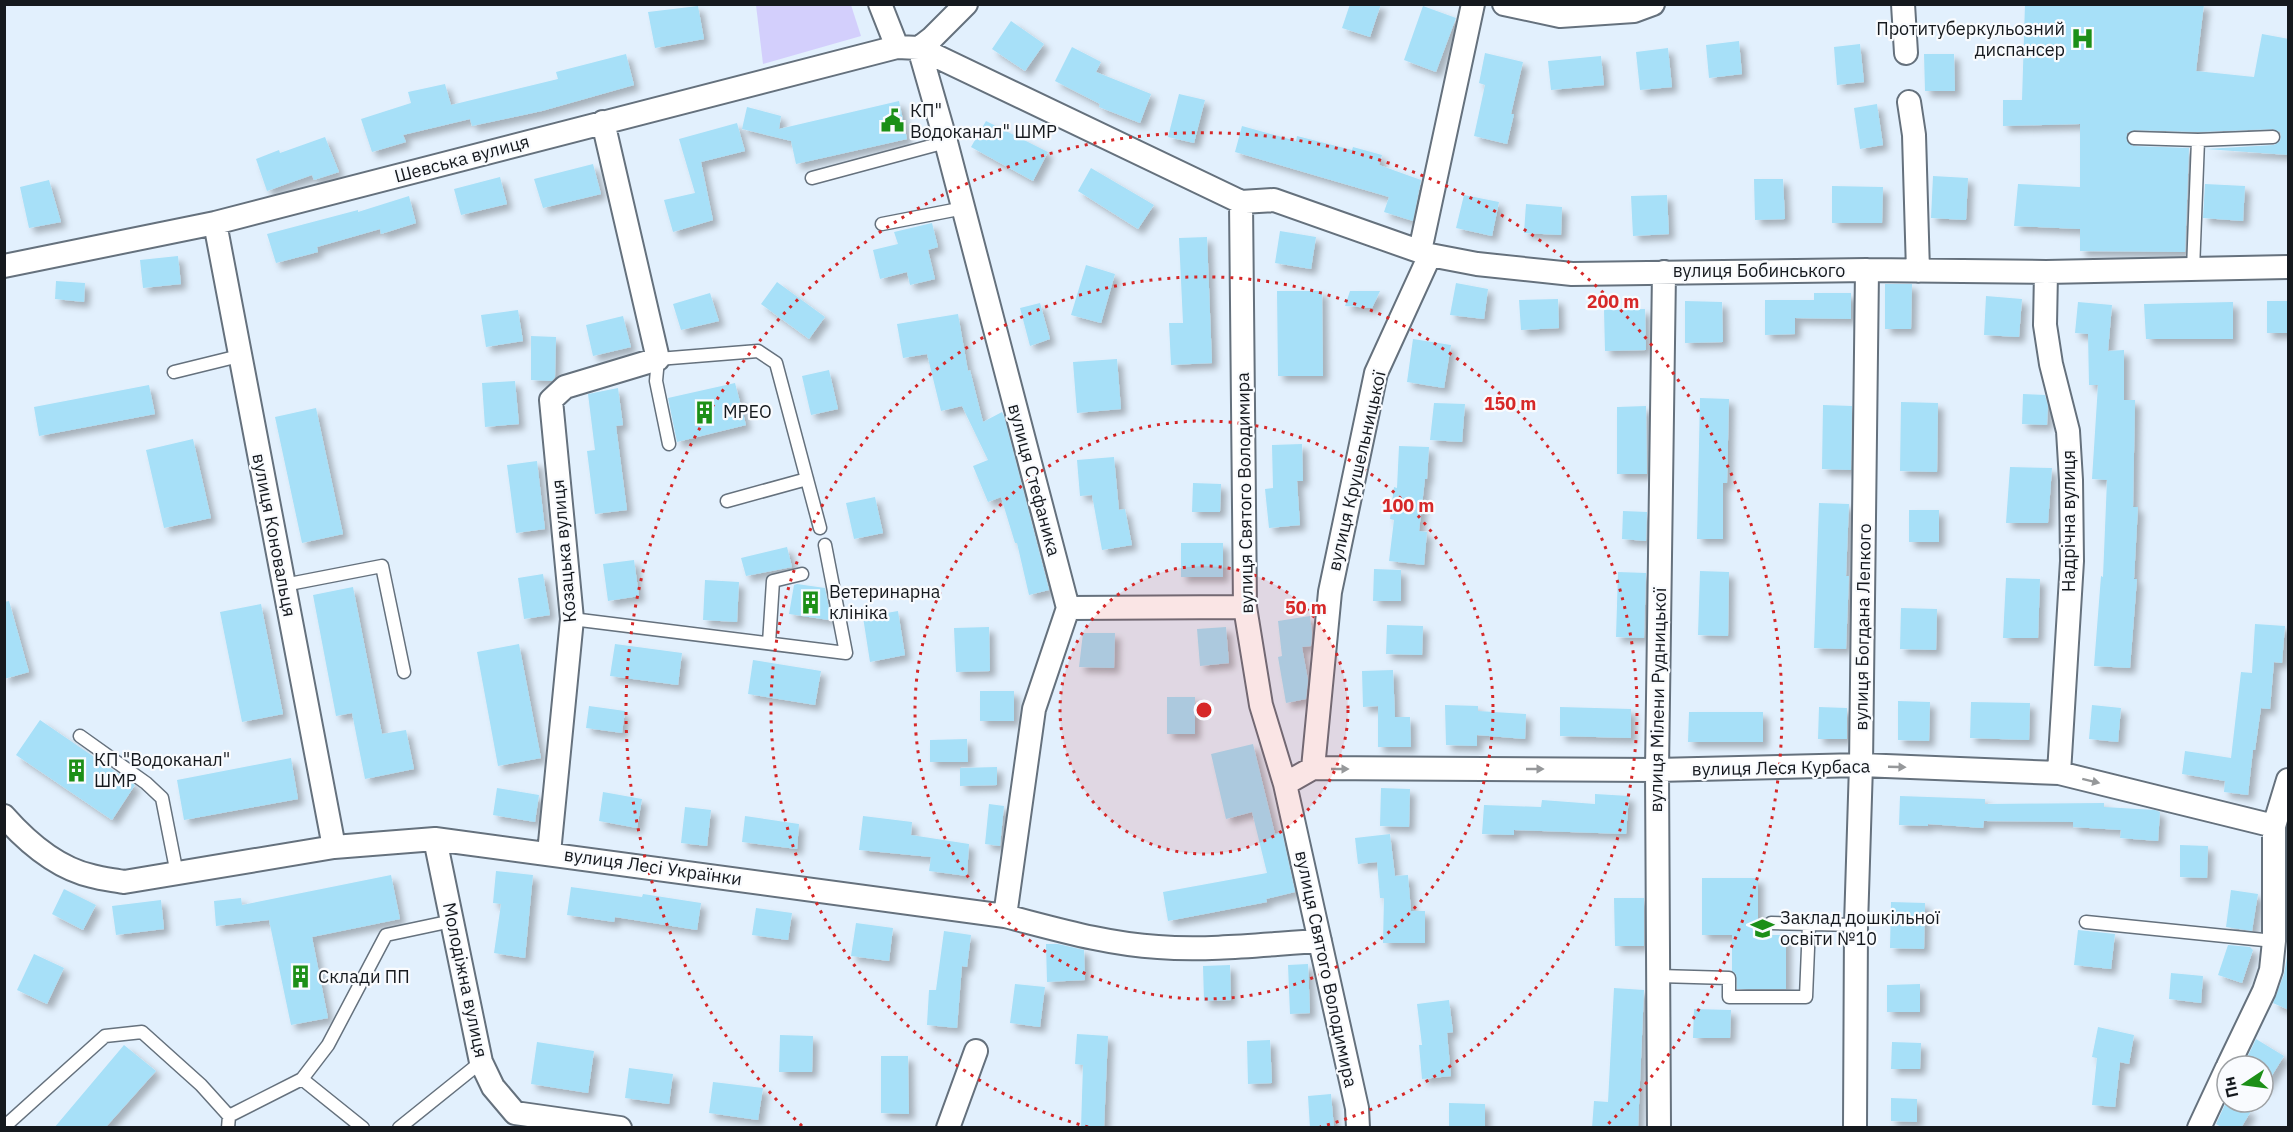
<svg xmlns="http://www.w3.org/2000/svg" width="2293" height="1132" viewBox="0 0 2293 1132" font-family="'IBM Plex Sans',sans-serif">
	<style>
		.green { fill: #d3cffc }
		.building { fill: #a7e0f8; filter: url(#shadow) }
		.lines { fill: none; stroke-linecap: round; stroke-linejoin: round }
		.service-casing { stroke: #65717d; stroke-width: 15 }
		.minor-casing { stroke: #65717d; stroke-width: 26 }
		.service { stroke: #fff; stroke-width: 12 }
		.minor { stroke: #fff; stroke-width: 22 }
		.oneway { fill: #96989a }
		.ring { fill: none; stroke: #d62828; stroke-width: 3; stroke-dasharray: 3 6 }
		.labels { text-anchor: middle; stroke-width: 4.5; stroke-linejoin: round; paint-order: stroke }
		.poi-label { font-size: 18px; fill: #15191e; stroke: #f9fbfe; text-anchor: start }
		.street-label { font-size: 18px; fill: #15191e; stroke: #f9fbfe }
		.centre { fill: #d62828; stroke: #f9fbfe; stroke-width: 3 }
		.ring-label { font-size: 18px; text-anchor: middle; font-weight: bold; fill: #d62828; stroke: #f9fbfe; stroke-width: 4.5; stroke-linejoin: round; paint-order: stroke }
	</style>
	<defs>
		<filter id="shadow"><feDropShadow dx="5.5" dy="5.5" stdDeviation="3" flood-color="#0004"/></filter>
	</defs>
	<rect width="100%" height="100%" fill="#e2f0fd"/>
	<path class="green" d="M756 5H851L861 36 763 64Z"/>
	<path class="building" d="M1350 4H1381L1370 37 1342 28Z
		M2025 4H2204L2196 71 2254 77 2262 34 2289 39V155L2206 149 2274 145 2280 141 2281 136 2280 132 2273 129 2198 132 2134 130 2127 133V141L2133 146 2189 148 2185 252 2080 251V229L2014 226 2018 184 2080 187V124L2003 126V100H2022Z
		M698 6 704 39 655 48 648 12Z
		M1423 6 1456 18 1436 72 1404 60Z
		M1011 21 1044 44 1025 71 992 49Z
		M1739 41 1742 74 1709 78 1706 45Z
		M1860 44 1864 82 1837 85 1834 47Z
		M1072 47 1101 62 1096 72 1151 94 1140 123 1099 107 1100 104 1055 81Z
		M1668 48 1672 87 1640 90 1636 52Z
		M1485 53 1523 62 1511 114H1514L1507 144 1474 136 1485 85 1479 83Z
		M626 54 634 85 542 111 472 126 470 119 403 135 406 142 372 152 361 119 411 103 408 92 445 84 451 105 558 79 556 72Z
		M1924 54H1954L1955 91H1925Z
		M1601 56 1604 85 1551 90 1548 61Z
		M1179 94 1205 100 1194 143 1168 137Z
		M899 101 907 139 796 164 791 141 742 129 747 107 781 116 779 129Z
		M1877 104 1883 145 1860 149 1854 108Z
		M986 121 1048 152 1033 181 971 147Z
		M737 123 745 151 701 162 713 220 673 232 664 200 695 193 679 139Z
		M1242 126 1296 141 1297 136 1352 150 1353 147 1382 155 1379 165 1421 180 1413 221 1384 212 1389 197 1235 152Z
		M325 137 339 172 314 180 312 175 267 191 256 159 279 150 280 153Z
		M593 164 601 194 543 208 534 179Z
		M1091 168 1154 205 1138 229 1078 191Z
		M1933 176 1968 178 1966 220 1931 218Z
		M500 177 507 204 461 215 454 189Z
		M1754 179H1783L1785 219 1755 220Z
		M49 180 61 222 29 228 20 187Z
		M2205 184 2245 186 2243 221 2203 218Z
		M1832 186 1883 187 1882 223H1832Z
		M1464 195 1499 202 1492 236 1456 228Z
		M1667 195 1669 234 1633 236 1631 196Z
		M409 196 416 223 381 234 380 229 317 247 318 252 276 263 267 234 358 210V212Z
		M1526 204 1562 207 1561 235 1524 233Z
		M932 223 938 247 928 250 935 279 910 285 907 272 880 279 873 250 898 244 894 232Z
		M1280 231 1316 237 1311 269 1275 263Z
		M1207 237 1212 363 1171 365 1169 323H1183L1179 238Z
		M178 256 181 284 143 288 140 260Z
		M1086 265 1115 274 1101 323 1071 315Z
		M56 281 85 283 84 302 55 299Z
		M777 282 825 317 809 339 761 304Z
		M1456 283 1488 289 1484 319 1450 315Z
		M1885 284H1912L1911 329H1885Z
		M1277 291H1322L1323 376H1278Z
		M1350 291H1380L1372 308 1345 306Z
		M710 293 719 321 681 330 673 304Z
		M1814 293H1851V319L1795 318V334L1765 335V300H1814Z
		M1986 296 2022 299 2019 337 1984 335Z
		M1558 299 1559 328 1521 330 1519 300Z
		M1685 301 1722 302 1723 342 1685 343Z
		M2267 301H2289V333H2267Z
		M2078 302 2112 305 2108 351 2124 350V400H2135L2133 507H2138L2134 579H2137L2130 668 2094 666 2101 576 2103 577 2107 480 2092 479 2098 385H2089L2088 334 2075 333Z
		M2233 302V339H2146L2144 304Z
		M1040 303 1050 339 1030 346 1020 308Z
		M1645 309 1646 350 1605 351 1604 310Z
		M518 310 523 341 486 347 481 315Z
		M958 314 968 371 970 370 983 422 1002 412 1004 416 1049 590 1029 595 1017 543H1015L1001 497 988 502 973 466 988 460 962 406 941 411 927 354 903 358 897 324Z
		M623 316 631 347 593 356 586 325Z
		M531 336 556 337 555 377 552 381 531 380Z
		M1413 339 1451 345 1444 388 1407 382Z
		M1117 359 1121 409 1077 413 1073 362Z
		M829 370 838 409 811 415 802 376Z
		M515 381 519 424 485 427 482 383Z
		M735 383 746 425 677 442 668 398Z
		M149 385 155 414 39 436 34 407Z
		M618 388 623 425 616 426 627 510 595 514 587 451 595 450 588 394Z
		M2023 394 2045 395 2048 406 2047 425 2022 424Z
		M1700 398 1729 399 1727 483H1723V539H1697Z
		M1901 402 1938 403 1937 472 1900 471Z
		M1434 403 1465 404 1462 442 1430 440Z
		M1823 405 1852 406 1851 470 1822 469Z
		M1646 406 1647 474H1617V407Z
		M316 408 343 534 302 543 275 417Z
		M193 439 211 518 164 528 146 450Z
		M1302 444 1303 481H1297L1300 525 1269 528 1265 489 1273 488 1272 445Z
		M1399 446 1429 447 1427 479H1425L1419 531 1427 532 1424 565 1389 561 1394 520 1390 519 1394 487 1397 488Z
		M1114 457 1119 510 1125 509 1132 545 1102 550 1092 495 1080 496 1077 460Z
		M537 461 545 529 516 533 507 465Z
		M2010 467 2052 468 2048 523H2006Z
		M1193 483 1221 484 1220 512H1192Z
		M875 497 883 533 854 539 846 503Z
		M1819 503 1849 504 1846 576H1849L1846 649 1814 648Z
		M1909 510H1939V542H1909Z
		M1623 511 1647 512 1646 541 1622 539Z
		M1181 543H1223V577H1181Z
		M787 547 792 567 746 576 741 558Z
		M634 560 639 596 608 601 603 564Z
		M1374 569 1401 570V601H1373Z
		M1700 571 1729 572 1728 636 1698 635Z
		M1618 572 1646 573 1644 638 1616 637Z
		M543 574 550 615 524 619 518 578Z
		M2006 578 2040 579 2038 638H2003Z
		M705 580 739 582 737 622 703 620Z
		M797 584 825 588 830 614 829 620 789 614 794 585Z
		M353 587 382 734 406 730 414 769 365 779 352 713 336 716 313 595Z
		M9 601 29 672 4 679V602Z
		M261 604 283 714 242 722 220 612Z
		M1901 608 1937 609 1936 650 1900 649Z
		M898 611 905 655 870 662 863 617Z
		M1310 616 1312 633 1311 646 1302 647 1308 680 1306 699 1286 703 1278 657 1282 656 1278 621Z
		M2255 624 2285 626 2282 663 2274 662 2270 709 2261 708 2255 750H2253L2248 795 2224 792 2225 781 2182 774 2185 751 2231 758 2241 672 2252 673Z
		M1387 625 1423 626 1422 655 1386 654Z
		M989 627 990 671 956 672 954 628Z
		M1226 627 1229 663 1200 666 1197 629Z
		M1083 633H1115L1114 668 1079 667Z
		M519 644 541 758 498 766 477 652Z
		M615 644 682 653 678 685 610 676Z
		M753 660 821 671 815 705 748 694Z
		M1393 670 1395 717H1410L1411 747H1378V706L1363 707 1362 671Z
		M980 691H1014V721H980Z
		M1167 697H1195V734H1167Z
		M1898 701 1930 702 1929 741 1898 740Z
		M1971 702 2030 703 2029 740 1970 738Z
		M1445 705 1478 706V711L1526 714 1525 739 1477 735V746L1446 745Z
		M2092 705 2121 708 2118 742 2089 739Z
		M589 706 625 711 622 733 586 728Z
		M1560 707 1631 709V738L1560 736Z
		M1819 707 1847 708V739H1818Z
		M1689 712H1763V742H1688Z
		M40 720 135 785 112 820 16 755Z
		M967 739 968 762H930V740Z
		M1253 744 1275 834 1282 832 1295 892 1266 899 1267 902 1168 921 1163 892 1267 873 1252 812 1226 819 1211 754Z
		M291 758 298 799 184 820 177 780Z
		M997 767V785L960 786V768Z
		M497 788 539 795 535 822 493 815Z
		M1381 788 1410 789 1409 827 1380 826Z
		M603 792 642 799 637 828 599 821Z
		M1595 794 1629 796 1626 834 1514 830V835L1482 834 1484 805 1541 807 1542 800 1595 804Z
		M1900 796 1985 799V804L2104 803V807L2155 810 2160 812 2158 841 2120 838 2121 830 2073 827V822L1984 821 1983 828 1928 824V826L1899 825Z
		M989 804 1004 806 1000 846 985 844Z
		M685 807 711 810 707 846 681 843Z
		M745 816 799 824 797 849 742 842Z
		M863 816 912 822 911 835 969 844 967 876 929 871 931 857 859 850Z
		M1390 834 1395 876 1408 875 1411 911H1425V943H1383L1384 898H1380L1377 862 1358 864 1355 838Z
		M2180 845 2208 846 2207 878 2180 877Z
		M496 871 533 875 525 958 494 953 501 904 493 903Z
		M391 875 400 919 312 937 328 1018 291 1025 269 920 216 926 214 901 241 898 242 905Z
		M1702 878H1758V935H1786V989H1737L1736 974 1732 971V935H1702Z
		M571 887 642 897 643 894 701 903 697 930 615 917 614 922 567 915Z
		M64 889 96 905 83 930 52 914Z
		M2231 890 2258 894 2252 931 2226 927Z
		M1614 898H1644V946H1615Z
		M161 900 164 929 116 935 112 906Z
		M1891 902 1925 903 1924 949 1890 948Z
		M756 908 792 913 788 940 752 935Z
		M856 923 893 928 889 961 851 956Z
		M2078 930 2115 934 2111 969 2074 965Z
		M944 931 971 935 967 967 962 966 957 1028 927 1025 929 990H936Z
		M1046 944H1058L1084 950 1085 980 1047 982Z
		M2228 945 2250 947 2253 950 2242 983 2218 975Z
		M2288 951H2289V1010L2273 1003 2284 974Z
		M34 954 64 968 47 1004 17 990Z
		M1308 964 1310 1013 1290 1014 1288 965Z
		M1230 965 1231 1000 1204 1001 1203 966Z
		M2171 973 2203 976 2201 1003 2169 999Z
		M1015 984 1045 987 1040 1027 1010 1023Z
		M1920 984V1012H1887V985Z
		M1614 988 1644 990 1638 1128H1592L1594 1101 1608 1102Z
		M1449 1000 1453 1032 1447 1033 1451 1076 1422 1079 1419 1045H1422L1417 1004Z
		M1694 1009 1731 1010 1730 1038H1693Z
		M2098 1027 2134 1035 2129 1064 2120 1062 2115 1107 2092 1105 2097 1058 2092 1057Z
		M1077 1034 1108 1036 1104 1128H1081L1083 1065 1075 1064Z
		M780 1035 813 1036 812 1072H779Z
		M2256 1039 2284 1056 2263 1090V1066H2243Z
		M1270 1040 1272 1083 1248 1084 1247 1041Z
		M537 1042 594 1051 588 1093 531 1084Z
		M1892 1042 1921 1043 1920 1069H1891Z
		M124 1045 156 1071 105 1128H54Z
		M881 1056H908L909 1114 881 1113Z
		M629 1068 673 1074 669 1104 625 1098Z
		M713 1082 763 1088 758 1120 709 1113Z
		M1331 1094 1334 1128H1310L1308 1096Z
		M1891 1098 1917 1099V1122L1891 1121Z
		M2227 1100V1102L2251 1111 2241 1128H2223L2216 1124Z
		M1449 1103 1485 1104V1128H1449Z"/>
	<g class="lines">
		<defs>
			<path id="service" d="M2134 138 2198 140 2193 270
				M2198 140 2273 137
				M812 178 946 142
				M882 224 964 208
				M174 372 239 356
				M669 444 656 381 658 359 758 351 776 363 820 528
				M727 501 807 479
				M284 585 382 566 404 672
				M572 619 846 653 825 545
				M769 643 773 581 802 574
				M80 736 146 783 162 798 177 874
				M2086 922 2274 941
				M1771 923 1856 925
				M1659 976 1729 978V997H1806L1809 924
				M302 1079 363 1128
				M4 1127 105 1036 142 1032 201 1085 229 1116
				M228 1128 229 1116 302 1079 328 1045 386 935 452 921
				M399 1128 481 1062"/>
			<path id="minor" d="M880 4 897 47
				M1504 4 1560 16 1634 11 1653 4
				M1903 4 1906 53
				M919 48 946 142 1068 608 1034 709 1005 916
				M919 48 932 38 966 4
				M1909 102 1914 135 1918 271
				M1241 202 1245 607 1261 705 1285 784 1357 1108 1358 1128
				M215 223 334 847
				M1420 251 1473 4
				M4 266 215 223 897 47 919 48 1241 202 1274 200 1430 255 1477 264 1572 274 1867 270 2046 272 2288 267
				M2046 272 2045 325 2051 364 2068 431 2071 480 2072 561 2059 773
				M1068 608 1245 607
				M1313 768 1330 592 1376 373 1430 255
				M1285 784 1313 768 1657 770 1861 765 2059 773 2274 826
				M4 816C27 842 57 868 92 876 102 879 114 880 124 882L334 847 435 839 1005 916C1056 929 1106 944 1158 947 1211 951 1268 944 1320 941
				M435 839 481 1062 493 1087 515 1113 620 1128
				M549 853 572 619 551 400 565 387 658 359 603 122
				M2228 1066 2264 991 2271 970 2274 941V826L2288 780
				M948 1128 976 1051
				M1659 1128 1657 770 1664 272
				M1855 1128 1856 925 1861 765 1867 270
				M2199 1128 2227 1068"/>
		</defs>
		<use href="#service" class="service-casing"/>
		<use href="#minor" class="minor-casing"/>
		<use href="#service" class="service"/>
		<use href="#minor" class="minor"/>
	</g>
	<defs><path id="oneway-solid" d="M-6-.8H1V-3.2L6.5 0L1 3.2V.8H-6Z" transform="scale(1.5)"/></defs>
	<g class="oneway">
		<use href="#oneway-solid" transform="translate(1897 767) rotate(2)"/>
		<use href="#oneway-solid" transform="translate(1340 769)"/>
		<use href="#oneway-solid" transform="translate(1535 769)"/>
		<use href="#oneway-solid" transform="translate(2091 781) rotate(14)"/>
	</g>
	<circle cx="1204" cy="710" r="144" fill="#d62828" fill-opacity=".12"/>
	<g class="ring">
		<circle cx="1204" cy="710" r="144"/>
		<circle cx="1204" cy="710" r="289"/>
		<path d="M1088 1127A433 433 0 1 1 1320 1127"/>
		<path d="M802 1126A578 578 0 1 1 1606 1126"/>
	</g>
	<defs>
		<symbol id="hospital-bare" viewBox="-9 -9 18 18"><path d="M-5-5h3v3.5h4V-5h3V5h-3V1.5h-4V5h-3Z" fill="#1c8f17" stroke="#f9fbfe" stroke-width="2.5" paint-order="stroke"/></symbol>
		<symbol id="civic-bare" viewBox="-9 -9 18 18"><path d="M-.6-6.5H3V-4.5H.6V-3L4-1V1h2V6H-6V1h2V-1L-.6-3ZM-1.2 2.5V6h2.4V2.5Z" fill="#1c8f17" stroke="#f9fbfe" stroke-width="2.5" paint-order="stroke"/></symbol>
		<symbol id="building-bare" viewBox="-9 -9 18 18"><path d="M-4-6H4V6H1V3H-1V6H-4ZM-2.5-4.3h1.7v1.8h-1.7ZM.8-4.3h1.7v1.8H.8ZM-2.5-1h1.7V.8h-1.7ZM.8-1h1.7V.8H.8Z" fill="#1c8f17" stroke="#f9fbfe" stroke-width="2.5" paint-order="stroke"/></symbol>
		<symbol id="school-bare" viewBox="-9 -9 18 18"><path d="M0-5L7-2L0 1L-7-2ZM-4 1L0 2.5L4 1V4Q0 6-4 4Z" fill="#1c8f17" stroke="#f9fbfe" stroke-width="2.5" paint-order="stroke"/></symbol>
	</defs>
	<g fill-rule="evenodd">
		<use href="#hospital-bare" x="2066" y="22" width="33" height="33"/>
		<use href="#civic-bare" x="876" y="104" width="33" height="33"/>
		<use href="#building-bare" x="688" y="396" width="33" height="33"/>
		<use href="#building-bare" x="794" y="586" width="33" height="33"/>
		<use href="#building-bare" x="60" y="754" width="33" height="33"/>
		<use href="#school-bare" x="1746" y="912" width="33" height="33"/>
		<use href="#building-bare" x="284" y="960" width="33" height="33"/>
	</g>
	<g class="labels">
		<g class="poi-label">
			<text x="2065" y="35" text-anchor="end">Протитуберкульозний<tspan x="2065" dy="21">диспансер</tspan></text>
			<text x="910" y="117">КП"<tspan x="910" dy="21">Водоканал" ШМР</tspan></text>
			<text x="723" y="418">МРЕО</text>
			<text x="829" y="598">Ветеринарна<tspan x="829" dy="21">клініка</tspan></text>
			<text x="94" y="766">КП "Водоканал"<tspan x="94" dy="21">ШМР</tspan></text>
			<text x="1780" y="924">Заклад дошкільної<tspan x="1780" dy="21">освіти №10</tspan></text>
			<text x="318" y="983">Склади ПП</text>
		</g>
		<g class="street-label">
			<text transform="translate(462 159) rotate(-15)" y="6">Шевська вулиця</text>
			<text x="1759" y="277">вулиця Бобинського</text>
			<text transform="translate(1357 471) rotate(-77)" y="6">вулиця Крушельницької</text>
			<text transform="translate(1034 480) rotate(75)" y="6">вулиця Стефаника</text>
			<text transform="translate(1245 493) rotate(-91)" y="6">вулиця Святого Володимира</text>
			<text transform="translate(2069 521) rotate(-90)" y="6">Надрічна вулиця</text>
			<text transform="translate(274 535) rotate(79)" y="6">вулиця Коновальця</text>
			<text transform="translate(564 551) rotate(-95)" y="6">Козацька вулиця</text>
			<text transform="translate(1863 627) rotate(-89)" y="6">вулиця Богдана Лепкого</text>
			<text transform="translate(1658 700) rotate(-89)" y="6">вулиця Мілени Рудницької</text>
			<text transform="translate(1781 768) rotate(-1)" y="6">вулиця Леся Курбаса</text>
			<text transform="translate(653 867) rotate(8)" y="6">вулиця Лесі Українки</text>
			<text transform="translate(1326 969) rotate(78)" y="6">вулиця Святого Володимира</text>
			<text transform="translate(465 980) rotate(78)" y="6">Молодіжна вулиця</text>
		</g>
	</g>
	<circle cx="1204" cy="710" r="9" class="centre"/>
	<g class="ring-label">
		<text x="1613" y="308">200 m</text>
		<text x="1510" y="410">150 m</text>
		<text x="1408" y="512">100 m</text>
		<text x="1306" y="614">50 m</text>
	</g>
	<rect width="2293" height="1132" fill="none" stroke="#15191e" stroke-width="12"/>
	<g transform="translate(2245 1084) rotate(257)"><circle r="28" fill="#f9fbfe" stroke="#9ea1a4" stroke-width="1.5"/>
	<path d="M0-4.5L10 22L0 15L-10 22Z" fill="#1c8f17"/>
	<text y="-9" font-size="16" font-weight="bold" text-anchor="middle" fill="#15191e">Пн</text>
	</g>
</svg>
